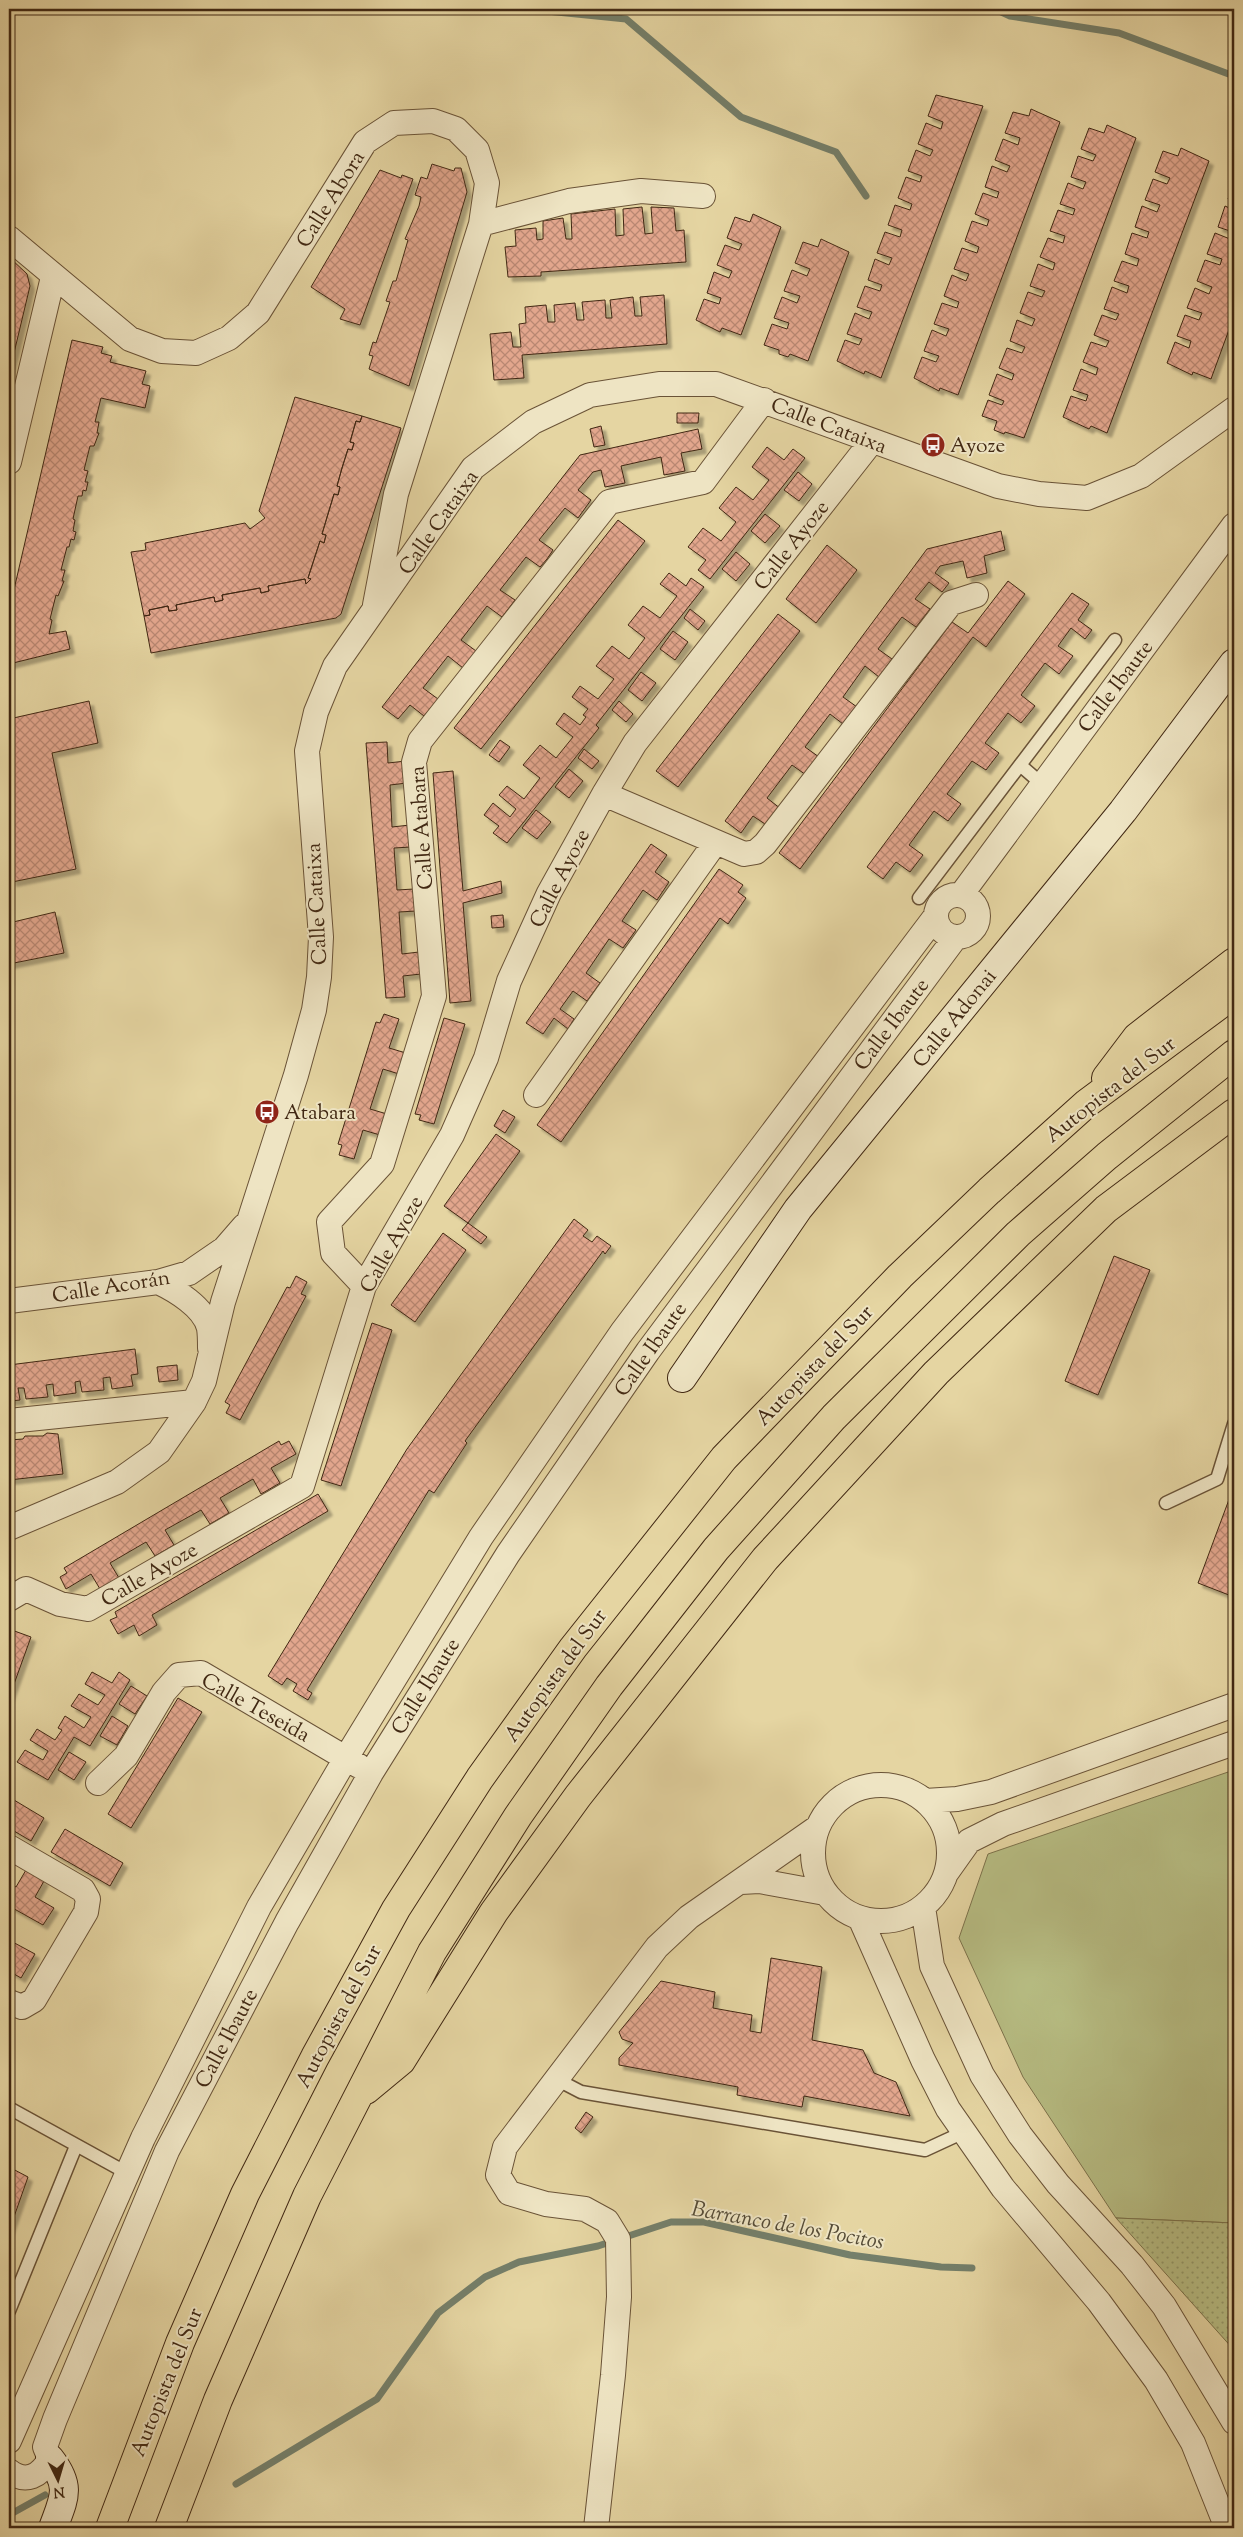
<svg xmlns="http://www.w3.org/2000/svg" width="1243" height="2537" viewBox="0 0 1243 2537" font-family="'Sorts Mill Goudy',serif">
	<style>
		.green { fill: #b7bd83; stroke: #7c724b }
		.park { fill: url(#park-dots); stroke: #7c724b }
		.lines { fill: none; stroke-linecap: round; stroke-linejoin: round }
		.stream { stroke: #747f6a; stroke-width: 7 }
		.building { fill: url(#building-cross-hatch); stroke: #412813; filter: url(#shadow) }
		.lane-casing { stroke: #6a5337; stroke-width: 15 }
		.street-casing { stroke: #6a5337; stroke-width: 26 }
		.secondary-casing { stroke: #412813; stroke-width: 30 }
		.highway-casing { stroke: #412813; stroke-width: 30 }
		.lane { stroke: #eee4c3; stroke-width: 12 }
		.street { stroke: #eee4c3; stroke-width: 24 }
		.secondary { stroke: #eee4c3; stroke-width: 28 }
		.highway { stroke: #e5d5a2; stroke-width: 28 }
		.labels { text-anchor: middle; stroke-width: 4; stroke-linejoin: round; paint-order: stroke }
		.street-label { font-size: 21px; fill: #412813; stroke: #eee4c3 }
		.poi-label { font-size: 21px; fill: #412813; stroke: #eee4c3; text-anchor: start }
		.water-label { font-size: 22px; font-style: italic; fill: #564c37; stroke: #eee4c3 }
	</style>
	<defs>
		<pattern id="park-dots" width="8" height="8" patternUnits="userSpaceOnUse" patternTransform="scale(1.25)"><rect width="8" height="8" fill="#b7bd83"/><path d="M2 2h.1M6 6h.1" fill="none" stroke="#969a6a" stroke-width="1.8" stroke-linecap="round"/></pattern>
		<pattern id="building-cross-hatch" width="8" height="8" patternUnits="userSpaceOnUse" patternTransform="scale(1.25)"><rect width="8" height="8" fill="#e2a68d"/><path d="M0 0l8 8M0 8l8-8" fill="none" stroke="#b98772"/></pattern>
		<filter id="shadow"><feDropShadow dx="4.5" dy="4.5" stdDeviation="1" flood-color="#0004"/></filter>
	</defs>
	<rect width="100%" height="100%" fill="#e5d5a2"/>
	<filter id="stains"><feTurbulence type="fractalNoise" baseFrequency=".004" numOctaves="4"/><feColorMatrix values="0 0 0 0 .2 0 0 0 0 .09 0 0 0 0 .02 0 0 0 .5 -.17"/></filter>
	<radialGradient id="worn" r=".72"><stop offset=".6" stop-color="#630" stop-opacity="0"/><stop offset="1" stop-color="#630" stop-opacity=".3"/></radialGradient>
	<path class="green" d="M1234 1770V2223L1116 2218 1023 2077 959 1938 988 1854Z"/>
	<path class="park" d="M1116 2218 1234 2223V2350L1133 2237Z"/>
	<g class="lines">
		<path class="stream" d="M527 9 626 19 741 117 836 152 866 196
			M995 9 1010 16 1119 33 1234 76
			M1232 2309H1234
			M236 2484 377 2399 438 2313 485 2277 519 2262 598 2246 671 2222H704L850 2255 941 2267 972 2268
			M9 2515 45 2495"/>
	</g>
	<path class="building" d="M936 95 983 106 881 378 865 371 864 374 837 361 845 340 859 345 862 339 847 334 855 313 869 319 872 312 857 307 865 286 880 291 882 285 868 280 875 259 889 265 892 258 877 253 885 232 900 237 902 230 888 225 895 205 910 210 912 204 898 198 906 177 920 182 922 176 908 171 916 150 930 156 933 150 918 144 926 123 941 129 943 122 928 116Z
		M1031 109 1060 122 958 395 940 388 939 391 914 378 922 357 936 362 939 356 924 351 932 330 946 336 949 329 934 324 942 303 957 308 959 302 944 296 952 275 966 281 969 274 954 269 962 248 977 253 979 247 965 241 972 221 987 226 989 220 975 214 983 193 997 198 999 192 985 187 992 166 1007 172 1010 166 995 160 1003 139 1018 145 1020 138 1005 133 1013 112 1029 116Z
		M1107 125 1136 138 1024 438 1005 432 1004 434 994 430 997 421 982 416 988 400 1002 405 1004 401 989 395 997 374 1012 380 1014 374 999 368 1007 348 1022 353 1025 347 1010 341 1017 320 1032 326 1035 319 1020 313 1028 292 1042 297 1045 291 1030 286 1038 264 1053 270 1055 263 1040 257 1048 238 1063 243 1065 236 1050 231 1058 210 1073 215 1075 209 1060 204 1068 183 1083 189 1086 182 1071 177 1078 156 1093 161 1096 155 1081 149 1089 128 1104 133Z
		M1181 148 1209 161 1107 433 1091 426 1089 429 1063 417 1071 396 1086 401 1088 395 1073 390 1081 369 1096 375 1098 368 1083 362 1091 342 1106 347 1109 341 1094 335 1102 315 1116 320 1119 314 1104 309 1112 287 1127 293 1129 286 1114 281 1122 261 1137 266 1139 259 1125 254 1132 233 1147 238 1149 232 1135 227 1142 206 1157 212 1160 205 1145 200 1153 179 1167 184 1170 178 1155 172 1163 151 1178 156Z
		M432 164 454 171 455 168H461L467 192 409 386 369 369 373 356 369 355 373 342 376 343 390 302 386 301 393 281H396L408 240 405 239 419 206 421 197 415 195 421 177 427 179Z
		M380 170 401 178 402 175 413 179 360 325 340 319 345 309 311 287Z
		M1234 182V202L1228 199Z
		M1225 206 1234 210V316L1211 379 1193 372 1192 375 1167 363 1175 342 1189 348 1191 341 1177 336 1185 315 1199 320 1202 313 1187 308 1195 288 1209 294 1212 287 1197 281 1205 260 1220 265 1222 259 1207 254 1215 233 1230 239 1233 232 1218 227Z
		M642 207 645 234 653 233 651 207 674 208 676 231 684 230 686 262 541 272V276L508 277 505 247 516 246 515 230 536 228 537 240 543 239V221L563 218 566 239H572L571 214 615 209 616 236 624 235 623 209Z
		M753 214 781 227 741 335 722 328 720 332 696 320 704 299 719 304 721 298 707 293 714 272 729 278 732 271 717 265 725 245 739 250 742 244 727 238 735 217 750 222Z
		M821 239 849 252 808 361 790 354 788 357 779 354V350L764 345 772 324 787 329 789 323 774 318 782 297 797 303 800 296 784 291 792 270 807 276 810 269 795 263 803 242 818 247Z
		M9 257 27 274 30 286 9 374Z
		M664 295 667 344 522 355 524 378 494 380 490 334 511 332 513 347H521L519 324 526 323 525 307 546 305 548 322H555L554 305 575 303 577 320H584L582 302 605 300 606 318H612L610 300 633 297 635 316H642L640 297Z
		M72 340 103 347 101 353 112 356 110 362 146 371 142 384 150 386 145 408 101 398 95 422H99L97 433H99L94 446H90L84 470 88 471 85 482H88L86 491 83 490 82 496H78L73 519 75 520 73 531 76 532 74 540 71 539 69 547H67L61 570H65L62 581H64L58 596 56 595 50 619 52 620 49 634 66 631 70 649 9 664V611Z
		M295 397 362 416 360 422 356 421 350 442 354 443 352 450 348 449 342 468 337 486 340 487 338 495 334 494 322 534 326 535 324 543 320 541 308 578 311 579 306 584 305 579 268 586 269 591 261 593 260 588 222 595 223 600 215 602 214 597 176 605 177 610 169 611 168 606 149 610 150 615 144 616 131 552 146 550 145 543 245 523 250 529 265 518 259 511Z
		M677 413H699L698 423H677Z
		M362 416 401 428 341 614 336 618 151 653 144 616 150 615 149 610 168 606 169 611 177 610 176 605 214 597 215 602 223 600 222 595 260 588 261 593 269 591 268 586 305 579 306 584 311 579 308 578 320 541 324 543 326 535 322 534 334 494 338 495 340 487 337 486 342 468 348 449 352 450 354 443 350 442 356 421 360 422Z
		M601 426 605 445 594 447 590 429Z
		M698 429 702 449 681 453 685 471 664 475 661 457 621 466 625 483 605 487 601 470 593 472 578 490 591 500 578 518 565 508 539 540 553 550 547 559 540 567 526 557 500 590 515 600 502 617 487 606 461 640 476 651 463 668 448 656 423 688 438 699 424 716 410 705 398 719 382 707 580 455Z
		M767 447 784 460 793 449 805 458 710 579 698 570 706 560 688 547 703 528 721 541 736 522 719 508 736 487 753 500 769 480 752 467Z
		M798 472 812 484 799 501 784 490Z
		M765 514 780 526 765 543 751 531Z
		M618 520 645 541 481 749 454 728Z
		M1001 531 1005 550 984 556 987 573 967 578 963 561 940 566 935 573 949 583 942 592 929 582 915 599 930 609 916 627 902 617 878 649 892 659 879 677 865 666 843 697 857 707 843 724 830 714 805 747 819 757 806 775 792 765 767 798 781 809 768 826 753 816 741 833 725 821 927 549Z
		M827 545 857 570 816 623 786 599Z
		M736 552 750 564 736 581 722 569Z
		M669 573 686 586 691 578 704 587 596 725 599 728 507 843 493 833 499 826 484 815 493 803 510 817 516 809 499 795 507 786 524 799 540 778 523 765 540 745 556 758 573 737 556 724 564 713 580 725 586 717 583 715 588 709 572 697 580 686 598 699 614 679 596 666 612 646 629 659 645 638 628 625 643 606 660 618 677 596 660 584Z
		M1008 581 1025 594 986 647 973 637 800 869 779 853 952 622 968 633Z
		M1072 593 1089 604 1078 620 1092 630 1085 639 1071 628 1058 646 1073 656 1059 674 1045 663 1021 695 1035 706 1021 723 1008 713 985 743 999 753 986 770 972 761 947 794 961 804 948 821 934 811 909 845 923 855 910 872 896 862 883 879 867 867Z
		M690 609 705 621 698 630 684 618Z
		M778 614 800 631 678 787 656 771Z
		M673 631 688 642 675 660 660 649Z
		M641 672 656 683 642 701 628 690Z
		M89 701 98 743 52 753 76 869 12 882 9 868V719Z
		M619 701 633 714 626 722 612 710Z
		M500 740 510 747 499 762 489 755Z
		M387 742 388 763 406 761 407 783 390 785 392 827 410 825 411 847 394 848 397 890 414 889 416 911 399 912 402 954 419 952 421 974 403 976 405 997 386 998 366 743Z
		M584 749 599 761 592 769 578 758Z
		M569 769 583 781 569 798 555 787Z
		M453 771 463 891 501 881 502 893 463 903 471 1001 450 1003 433 773Z
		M536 810 551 822 537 839 522 828Z
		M651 844 667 855 655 872 669 882 657 900 643 890 622 921 636 930 623 948 609 939 586 973 600 983 587 1001 573 991 560 1009 574 1019 568 1029 554 1018 543 1034 526 1023Z
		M719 869 743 885 738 892 746 898 728 924 720 918 561 1142 537 1125Z
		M55 912 64 953 9 964V923Z
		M503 915 504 927 492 928 491 916Z
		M384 1014 399 1019 389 1048 406 1053 399 1074 383 1069 370 1109 387 1114 380 1135 363 1130 354 1159 339 1155 342 1145 338 1144 376 1022 380 1023Z
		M444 1018 465 1024 434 1124 419 1120 421 1115 415 1114Z
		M503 1110 515 1117 505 1133 494 1126Z
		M496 1134 520 1151 468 1223 444 1206Z
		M574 1219 588 1230 583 1236 592 1242 597 1236 611 1246 605 1254 603 1251 465 1441 467 1443 434 1493 429 1490 307 1690 312 1693 308 1700 293 1691 297 1684 287 1678 282 1685 268 1676 407 1449Z
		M468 1223 487 1237 481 1244 462 1230Z
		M443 1233 466 1250 415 1322 391 1305Z
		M1114 1256 1150 1270 1098 1395 1065 1381Z
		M296 1276 307 1282 301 1294 306 1296 240 1420 226 1413 230 1405 225 1402 287 1287 290 1288Z
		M372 1323 392 1330 341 1486 321 1480Z
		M135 1349 138 1374 131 1375 133 1386 112 1389 110 1377 103 1378 104 1390 82 1392 80 1381 75 1382 76 1393 54 1396 53 1384 46 1385 48 1397 26 1399 24 1388H18L20 1400 9 1401V1365Z
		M177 1365 178 1380 159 1382 157 1367Z
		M47 1433 58 1434 63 1474 9 1480V1440L23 1439 25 1436H43Z
		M279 1441 281 1445 289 1441 296 1454 271 1468 280 1483 261 1494 253 1479 220 1498 229 1513 210 1524 201 1510 165 1530 174 1545 155 1556 146 1542 110 1563 119 1578 100 1589 91 1574 66 1589 60 1577 67 1573 64 1568Z
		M1234 1486V1597L1198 1583Z
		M318 1494 328 1511 152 1615 157 1625 139 1636 134 1625 118 1634 110 1620 117 1617 115 1612Z
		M9 1629 31 1637 9 1698Z
		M92 1672 112 1683 119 1672 130 1680 90 1746 74 1737 48 1780 17 1762 25 1750 43 1760 48 1751 30 1740 37 1729 55 1740 62 1730 58 1728 65 1716 84 1728 91 1717 71 1706 79 1694 98 1705 105 1695 85 1684Z
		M131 1686 147 1696 135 1714 119 1704Z
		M178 1698 202 1712 131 1828 108 1814Z
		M112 1716 128 1726 117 1745 100 1736Z
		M69 1752 86 1762 74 1780 58 1770Z
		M9 1797 44 1818 31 1841 9 1828Z
		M65 1829 123 1863 110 1886 51 1852Z
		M26 1870 44 1881 35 1897 54 1908 43 1925 9 1906V1883L16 1887Z
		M9 1940 35 1954 21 1978 9 1971Z
		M771 1958 822 1967 812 2040 863 2050 874 2073 896 2082 910 2116 804 2096 802 2107 737 2095 738 2087 619 2065V2058L633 2043 622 2039 619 2032 661 1981 715 1992 713 2008 752 2015 750 2031 761 2033Z
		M586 2112 593 2117 581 2133 575 2128Z
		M9 2167 28 2177 9 2231Z"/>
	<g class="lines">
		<defs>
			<path id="lane" d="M1020 765 1042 784
				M919 898 1115 640
				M1166 1503 1217 1479 1234 1424
				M556 2079 581 2092 925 2150 964 2132
				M9 2108 127 2173
				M9 2311 76 2146"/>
			<path id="street" d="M481 224 569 201 641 191 703 196
				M9 238 130 339 162 351 196 353 229 338 258 313 365 142 394 123 433 121 456 129 477 150 487 183 481 224 396 494 375 605
				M9 462 53 277
				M604 794 744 854 756 852 765 844 951 603 976 595
				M936 916a21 21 0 1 1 42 0a21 21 0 1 1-42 0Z
				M961 895 1234 525
				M536 1095 715 843
				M158 1282C175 1290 204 1307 209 1328 210 1334 210 1342 210 1348
				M364 1286 333 1253 329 1222 382 1164 434 996 414 762 420 741 609 502 703 482 764 400
				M9 1301 158 1282 189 1273 224 1249 244 1226
				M9 1421 194 1402
				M9 1528 117 1482 159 1452 194 1402 204 1381 223 1302 296 1075 314 1010 319 977 321 937 307 751 316 712 335 666 473 468 533 422 590 395 659 384H716L998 486 1039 494 1087 498 1141 476 1234 409
				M9 1599 26 1589 60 1604 88 1609 302 1486 364 1286 452 1135 486 1058 509 981 549 893 604 794 635 743 872 441
				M98 1783 126 1756 164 1692 179 1675 201 1673 359 1766
				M813 1853a68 68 0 1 1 136 0a68 68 0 1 1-136 0Z
				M925 1801 957 1799 991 1792 1234 1705
				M9 1847 83 1890 88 1899 86 1912 34 2000 22 2007 9 2002
				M947 1872 969 1841 1003 1824 1234 1743
				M741 1882 759 1881 825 1893
				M923 1907 932 1966 982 2075 1020 2135 1058 2184 1132 2265 1164 2306 1234 2422
				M860 1918 923 2060 948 2109 1003 2188 1099 2302 1156 2380 1193 2443 1227 2528
				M9 2441 143 2138 259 1907 346 1758 481 1537 622 1332 935 917
				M9 2471C26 2484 40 2476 50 2459L45 2447 55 2419 167 2151 287 1922 371 1773 508 1554 648 1351 955 938
				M596 2528 613 2375 619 2297 618 2239 607 2221 585 2209 546 2204 509 2193 498 2175 505 2147 657 1947 689 1917 818 1827"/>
			<path id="secondary" d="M682 1378 798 1209 1123 811 1234 663
				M50 2459C72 2487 64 2498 53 2528"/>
			<path id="highway" d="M1106 1078 1137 1037 1234 962
				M366 2090 401 2061 494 1912 578 1796 765 1559 936 1373 1106 1209 1234 1113
				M110 2528 180 2343 245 2194 315 2057 396 1909 480 1778 573 1648 724 1458 900 1276 989 1191 1087 1103 1234 994
				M169 2528 218 2400 307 2196 432 1952 518 1816 609 1686 716 1549 834 1417 1018 1234 1107 1156 1234 1054"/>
		</defs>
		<use href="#lane" class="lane-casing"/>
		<use href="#street" class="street-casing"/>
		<use href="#secondary" class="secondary-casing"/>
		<use href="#highway" class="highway-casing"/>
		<use href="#lane" class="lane"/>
		<use href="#street" class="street"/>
		<use href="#secondary" class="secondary"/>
		<use href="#highway" class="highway"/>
	</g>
	<defs>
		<symbol id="bus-disc" viewBox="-11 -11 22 22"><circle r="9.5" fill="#8f2418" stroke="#eee4c3"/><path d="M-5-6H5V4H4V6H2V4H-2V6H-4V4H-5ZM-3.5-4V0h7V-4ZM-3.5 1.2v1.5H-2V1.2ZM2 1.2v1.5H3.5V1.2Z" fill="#fff"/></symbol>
	</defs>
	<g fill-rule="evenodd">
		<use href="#bus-disc" x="919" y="431" width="28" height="28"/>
		<use href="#bus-disc" x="253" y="1098" width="28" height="28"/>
	</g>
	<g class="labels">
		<g class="street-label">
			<text transform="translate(330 199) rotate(-58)" y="7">Calle Abora</text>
			<text transform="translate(829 425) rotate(21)" y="7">Calle Cataixa</text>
			<text transform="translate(438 522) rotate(-55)" y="7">Calle Cataixa</text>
			<text transform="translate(791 545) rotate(-52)" y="7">Calle Ayoze</text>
			<text transform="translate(1115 686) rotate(-53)" y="7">Calle Ibaute</text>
			<text transform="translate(421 828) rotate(-94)" y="7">Calle Atabara</text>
			<text transform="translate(559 878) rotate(-63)" y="7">Calle Ayoze</text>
			<text transform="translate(316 904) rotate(-93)" y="7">Calle Cataixa</text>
			<text transform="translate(954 1018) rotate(-51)" y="7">Calle Adonai</text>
			<text transform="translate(891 1024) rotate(-53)" y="7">Calle Ibaute</text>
			<text transform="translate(1110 1089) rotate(-38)" y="7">Autopista del Sur</text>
			<text transform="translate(391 1244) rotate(-61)" y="7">Calle Ayoze</text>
			<text transform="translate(111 1286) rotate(-9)" y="7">Calle Acorán</text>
			<text transform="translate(650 1349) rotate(-55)" y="7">Calle Ibaute</text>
			<text transform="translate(814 1365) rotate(-46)" y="7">Autopista del Sur</text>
			<text transform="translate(149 1574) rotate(-30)" y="7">Calle Ayoze</text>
			<text transform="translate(555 1675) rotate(-54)" y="7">Autopista del Sur</text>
			<text transform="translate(425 1686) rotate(-58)" y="7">Calle Ibaute</text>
			<text transform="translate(256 1707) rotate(29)" y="7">Calle Teseida</text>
			<text transform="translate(338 2016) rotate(-62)" y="7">Autopista del Sur</text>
			<text transform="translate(226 2038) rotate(-62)" y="7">Calle Ibaute</text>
			<text transform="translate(166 2382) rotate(-68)" y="7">Autopista del Sur</text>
		</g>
		<g class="poi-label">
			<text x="950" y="452">Ayoze</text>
			<text x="284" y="1119">Atabara</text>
		</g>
		<g class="water-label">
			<text transform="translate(788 2224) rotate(10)" y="8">Barranco de los Pocitos</text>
		</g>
	</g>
	<rect width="1243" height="2537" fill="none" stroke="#e5d5a2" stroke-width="30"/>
	<rect x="10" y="10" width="1223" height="2517" fill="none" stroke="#412813" stroke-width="2.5"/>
	<rect x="15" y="15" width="1213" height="2507" fill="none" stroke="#412813"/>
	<g transform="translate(58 2480) rotate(175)" stroke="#eee4c3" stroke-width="4" paint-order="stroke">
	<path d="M0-4L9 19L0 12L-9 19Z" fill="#412813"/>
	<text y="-8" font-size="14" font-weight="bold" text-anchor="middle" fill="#412813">N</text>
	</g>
	<rect width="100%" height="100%" filter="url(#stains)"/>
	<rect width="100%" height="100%" fill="url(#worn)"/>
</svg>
